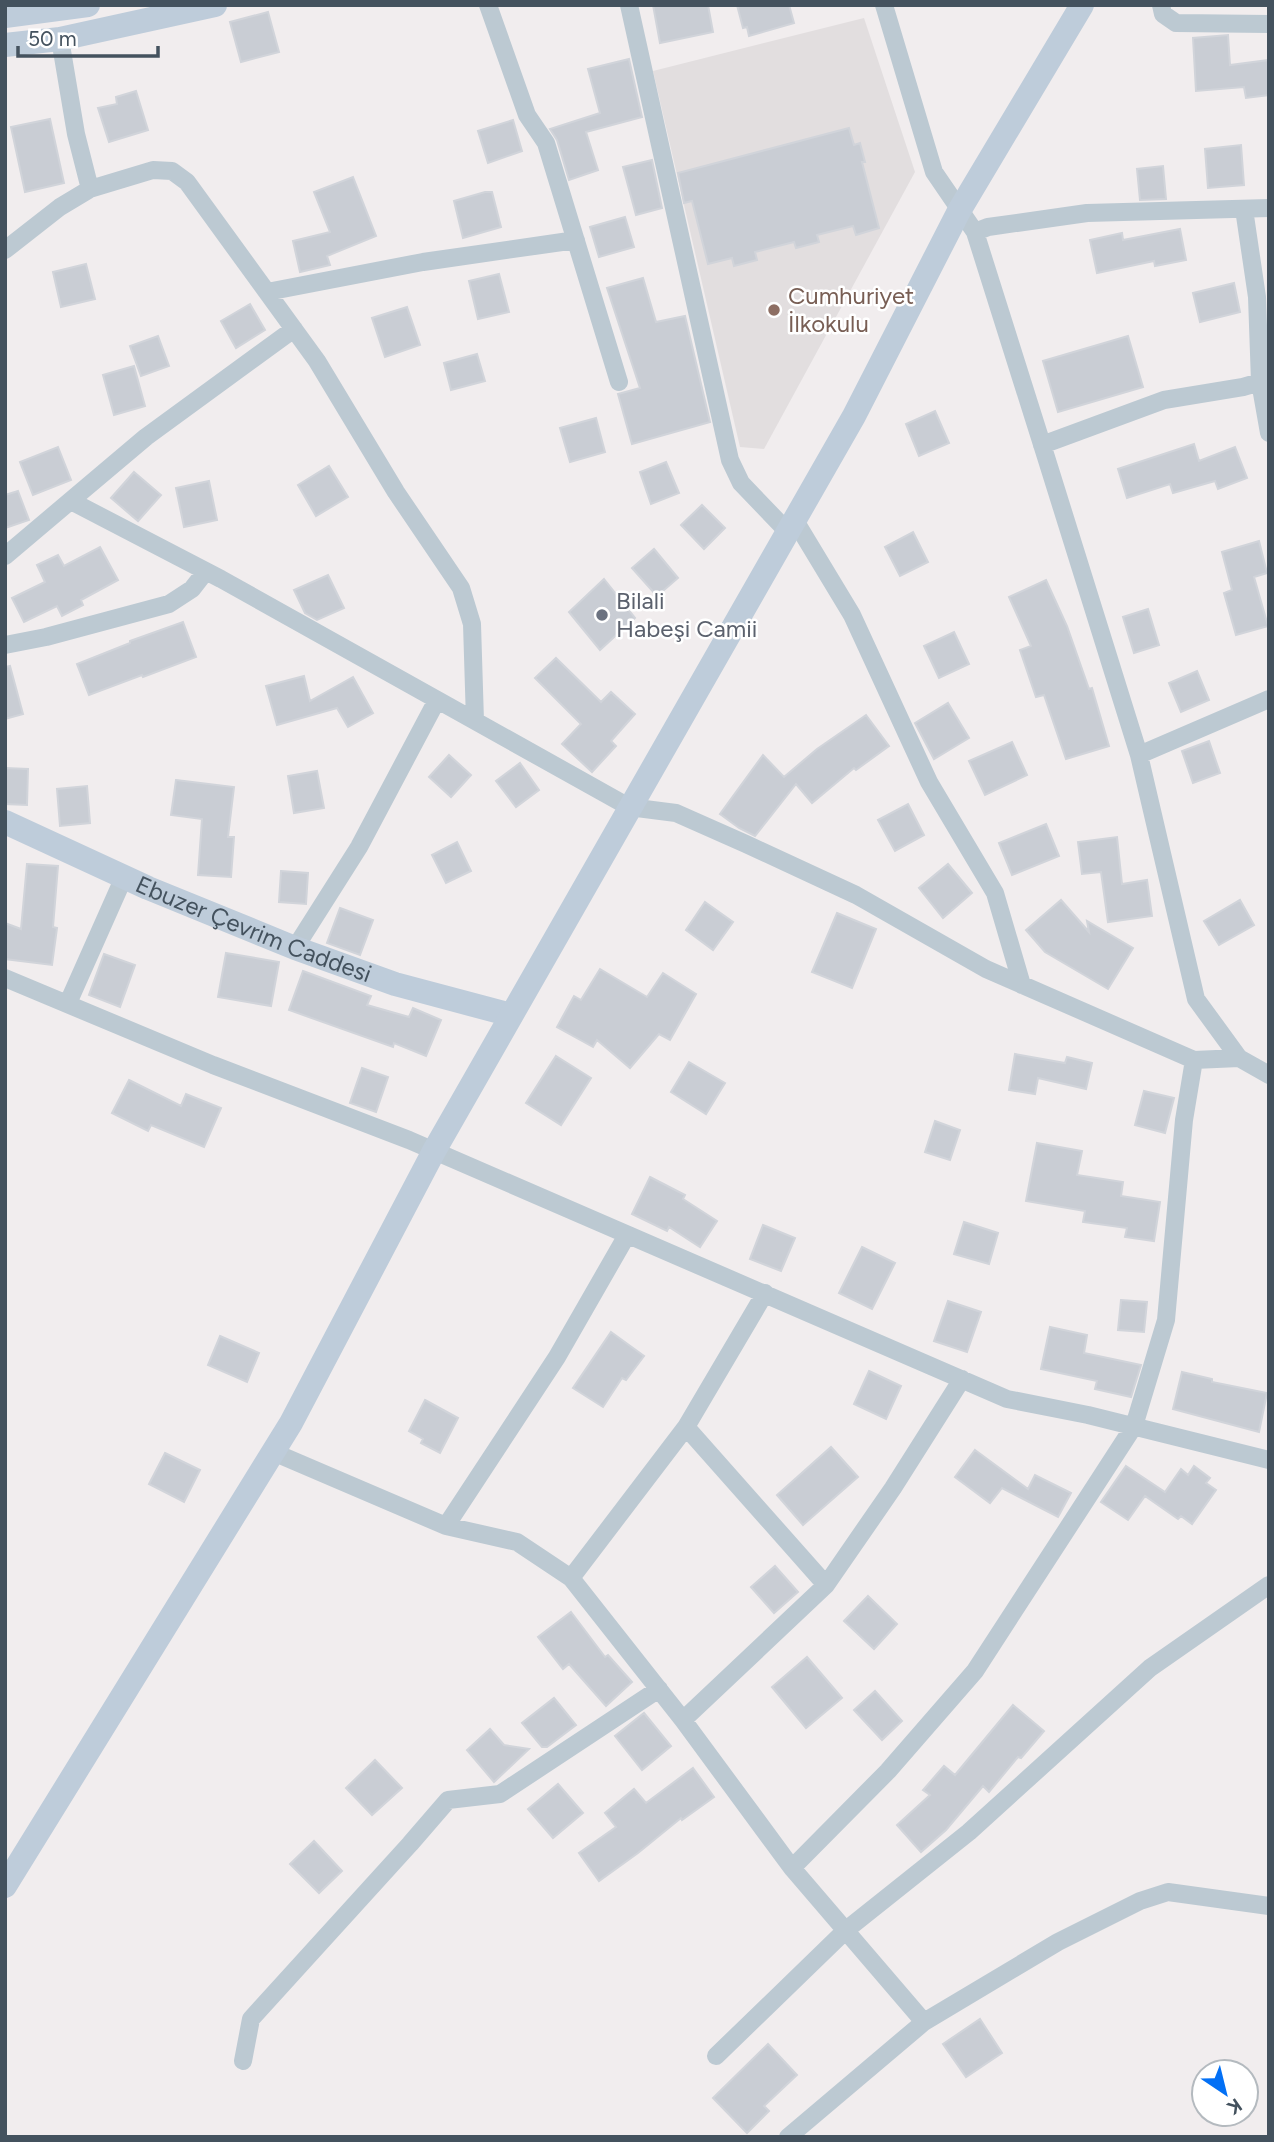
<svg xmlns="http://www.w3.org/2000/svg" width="1274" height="2142" viewBox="0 0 1274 2142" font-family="Figtree,sans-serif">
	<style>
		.education { fill: #e2dedf }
		.building { fill: #c9cdd4; stroke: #d1d4da; stroke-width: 2 }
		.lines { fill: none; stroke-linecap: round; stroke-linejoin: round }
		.street { stroke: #bcc9d2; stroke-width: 18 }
		.secondary { stroke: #beccda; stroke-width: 24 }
		.education-dot { fill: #8d6e63; stroke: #fff; stroke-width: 2.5 }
		.worship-dot { fill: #6b7280; stroke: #fff; stroke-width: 2.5 }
		.labels { text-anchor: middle; stroke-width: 5; stroke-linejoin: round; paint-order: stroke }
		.education-label { font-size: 24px; fill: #785e54; stroke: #fff; text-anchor: start }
		.worship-label { font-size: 24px; fill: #5b616d; stroke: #fff; text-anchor: start }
		.street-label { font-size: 24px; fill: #44525e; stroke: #fff }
	</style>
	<rect width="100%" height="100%" fill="#f1edee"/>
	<path class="education" d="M864 18 915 172 764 449 740 447 653 71Z"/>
	<path class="building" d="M653 5H708L713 32 660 43Z
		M737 5H789L794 23 749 36 747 27 743 28Z
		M268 12 279 52 241 62 230 22Z
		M1228 35 1230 65 1269 60V95L1246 98 1244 87 1196 91 1193 38Z
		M629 59 642 117 586 132 598 170 569 180 557 140 550 129 600 113 588 69Z
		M136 91 148 130 109 142 98 108 117 104 116 97Z
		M50 119 64 183 25 192 11 127Z
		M513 120 522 151 488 163 478 131Z
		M849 128 854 145 860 143 865 162H862L879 228 856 235 853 226 817 235 819 242 796 248 794 242 755 252 757 260 734 266 732 258 708 264 692 201 684 203 678 173Z
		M1241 145 1244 185 1208 188 1205 149Z
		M652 160 662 208 636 215 623 167Z
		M1163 166 1166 199 1140 200 1137 169Z
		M353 177 376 236 327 256 330 265 300 272 293 241 330 232 314 192Z
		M485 192H492L501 227 463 238 454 201Z
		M625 217 634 247 599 257 590 227Z
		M1180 229 1186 260 1155 266 1154 261 1097 273 1090 240 1122 233 1123 240Z
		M86 264 95 299 61 307 53 272Z
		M499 274 509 312 478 319 469 281Z
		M643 278 656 322 685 316 710 422 632 444 618 394 640 388 607 288Z
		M1234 283 1240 312 1200 322 1193 293Z
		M250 304 265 330 236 348 221 321Z
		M407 307 420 345 385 357 372 318Z
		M158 336 169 366 141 376 130 346Z
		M1128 336 1143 387 1058 412 1043 361Z
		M477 354 485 381 451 390 444 363Z
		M134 366 145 406 114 415 103 375Z
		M935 411 949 443 919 456 906 424Z
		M596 418 605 452 570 462 560 428Z
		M1194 444 1199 461 1235 447 1247 478 1218 489 1215 481 1173 493 1170 484 1127 498 1118 469Z
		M58 447 71 480 33 495 20 462Z
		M666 462 679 493 651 504 640 472Z
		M329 466 348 497 316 516 298 485Z
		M134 472 161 495 138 521 111 498Z
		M209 481 217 520 184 527 176 488Z
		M18 491 29 520 5 528V495Z
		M702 505 725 528 704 549 681 525Z
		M913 532 928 562 900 576 885 547Z
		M1259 541 1267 573 1254 577 1268 626 1236 635 1224 593 1232 590 1222 552Z
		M100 547 118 580 81 600 83 605 62 616 57 606 24 622 12 598 45 582 37 565 58 555 64 566Z
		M654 549 678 578 657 596 632 568Z
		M328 575 344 608 317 620 305 613 294 590Z
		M604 579 635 618 600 650 569 612Z
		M1046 580 1067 626 1089 689 1092 688 1109 746 1066 759 1044 695 1036 697 1020 650 1031 646 1009 597Z
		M1148 609 1159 645 1134 653 1123 617Z
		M183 622 196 657 143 677 142 675 89 695 77 664 130 643V641Z
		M954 632 969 664 939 678 924 646Z
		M556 658 601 702 611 692 635 714 611 741 616 746 592 772 562 744 581 724 535 678Z
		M10 666 23 714 5 719V667Z
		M1197 671 1209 700 1181 712 1169 683Z
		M304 676 310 701 353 677 373 713 348 727 337 708 277 725 266 686Z
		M948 703 969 738 934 759 915 723Z
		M866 715 889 746 856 770 854 768 812 803 796 784 755 836 739 828 720 814 763 755 784 777 817 749Z
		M1209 741 1220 773 1193 783 1182 751Z
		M1012 742 1027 775 985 795 969 761Z
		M449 755 471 775 451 797 429 777Z
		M520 763 539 790 516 807 496 781Z
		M5 768 28 769 27 805 5 804Z
		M317 771 324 808 294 813 288 776Z
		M176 780 234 787 228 837H234L231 877 198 875 202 819 171 815Z
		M87 786 90 823 60 826 57 789Z
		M908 804 924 835 895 851 878 820Z
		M1046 824 1059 856 1012 875 999 843Z
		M1117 837 1122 884 1147 880 1152 916 1108 922 1101 872 1082 874 1078 842Z
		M457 842 471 871 446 883 432 855Z
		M27 864 58 866 53 927 57 928 52 965 5 959V923L21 929Z
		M948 864 972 893 943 918 919 888Z
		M281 871 308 873 306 904 279 902Z
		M1061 900 1089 932 1087 921 1133 948 1108 989 1045 952 1026 930Z
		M1240 900 1254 925 1219 945 1204 921Z
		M705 902 733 922 713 950 686 930Z
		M340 908 373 920 360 955 327 943Z
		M837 913 876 929 852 988 812 972Z
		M226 953 279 962 271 1006 218 997Z
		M104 954 135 965 120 1007 89 995Z
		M600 969 647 997 663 973 696 994 670 1040 659 1034 630 1068 597 1040 593 1047 557 1027 574 996 581 1000Z
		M303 971 371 996 367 1005 409 1017 413 1008 441 1020 426 1056 394 1043 393 1047 289 1010Z
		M1015 1054 1065 1063 1067 1057 1092 1063 1086 1089 1038 1078 1035 1094 1009 1090Z
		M556 1056 591 1078 561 1125 526 1103Z
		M689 1062 725 1083 706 1114 671 1092Z
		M362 1068 388 1077 376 1112 350 1103Z
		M129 1080 181 1106 186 1094 221 1108 204 1147 151 1125 148 1131 112 1113Z
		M1144 1091 1174 1098 1165 1133 1135 1125Z
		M935 1121 960 1130 950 1160 925 1152Z
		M1037 1143 1082 1151 1077 1175 1123 1182 1121 1196 1160 1202 1154 1241 1125 1237 1127 1228 1083 1222 1085 1211 1026 1201Z
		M650 1177 685 1195 683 1199 717 1221 700 1247 669 1227 667 1231 632 1214Z
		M964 1222 998 1233 989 1264 954 1254Z
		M763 1225 795 1238 781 1271 750 1259Z
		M862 1247 895 1263 872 1309 839 1293Z
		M1121 1300 1147 1302 1144 1332 1118 1330Z
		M948 1301 981 1312 967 1352 934 1341Z
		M1050 1327 1087 1335 1084 1353 1141 1365 1131 1397 1095 1389 1097 1381 1041 1369Z
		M611 1332 644 1356 626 1380 622 1378 603 1407 573 1388Z
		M220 1336 259 1353 247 1382 208 1365Z
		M869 1371 901 1386 886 1419 854 1404Z
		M1182 1372 1212 1379V1382L1267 1393 1259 1432 1173 1409Z
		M425 1400 458 1418 440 1453 421 1443 423 1439 409 1431Z
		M831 1447 858 1477 803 1525 777 1495Z
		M975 1450 1028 1489 1035 1475 1071 1493 1058 1517 1002 1488 990 1503 955 1477Z
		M165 1453 200 1470 184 1502 149 1484Z
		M1126 1466 1165 1492 1181 1469 1188 1475 1194 1466 1210 1478 1206 1483 1216 1490 1192 1524 1181 1516 1178 1519 1145 1496 1128 1520 1101 1502Z
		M775 1566 798 1592 774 1613 751 1587Z
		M868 1596 897 1624 874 1649 844 1621Z
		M571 1612 605 1657 608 1655 632 1682 606 1706 569 1664 563 1669 538 1637Z
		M807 1657 842 1698 806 1728 772 1687Z
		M875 1691 902 1721 882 1740 854 1710Z
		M554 1698 576 1725 547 1747H542L522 1723Z
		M1013 1705 1044 1731 1021 1758 1018 1757 989 1792 983 1786 946 1830 921 1852 897 1825 930 1795 923 1790 944 1766 955 1775Z
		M644 1713 671 1746 642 1770 615 1736Z
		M490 1729 504 1745 529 1749 494 1782 467 1750Z
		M375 1760 402 1788 372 1815 346 1788Z
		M693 1768 714 1797 682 1820 681 1818 638 1853 599 1881 579 1853 616 1827 605 1813 634 1789 646 1803Z
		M558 1784 583 1813 553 1838 528 1809Z
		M314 1841 342 1871 319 1893 290 1864Z
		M980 2019 1002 2053 966 2077 943 2044Z
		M768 2044 797 2075 764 2106 769 2111 747 2133 713 2098Z"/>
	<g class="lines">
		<path class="street" d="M488 5 527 115 546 143 619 382
			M629 5 730 460 741 483 787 531
			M884 5 934 172 975 232 1046 457 1139 755 1196 999 1239 1058 1269 1075
			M1161 5 1163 14 1176 23 1269 24
			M60 39 76 134 90 189
			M1244 209 1257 297 1260 382 1269 433
			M975 232 988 227 1087 213 1269 208
			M5 250 60 207 90 189 153 170 172 171 187 182 317 361 396 492 461 588 472 624 475 721
			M267 292 423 262 576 240
			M1042 445 1164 400 1243 387 1260 382
			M71 501 221 579 629 807 676 813 746 844 856 895 986 969 1194 1060 1239 1058
			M794 519 852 615 929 782 995 893 1022 985
			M5 556 146 437 294 329
			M5 645 46 637 169 604 192 589 206 571
			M1139 755 1269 699
			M295 948 359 847 437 700
			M5 978 213 1065 409 1140 1007 1399 1088 1415 1269 1460
			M68 1003 124 877
			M686 1427 826 1585
			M273 1452 446 1526 517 1542 571 1578 683 1720 792 1868 924 2022
			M446 1526 557 1357 627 1235
			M571 1578 686 1427 765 1293
			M683 1720 826 1585 893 1488 962 1379
			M792 1868 888 1771 975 1671 1134 1426 1166 1320 1184 1120 1194 1060
			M716 2056 846 1930 969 1832 1150 1668 1269 1585
			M243 2061 251 2019 410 1844 448 1800 500 1794 659 1689
			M788 2137 924 2022 1058 1942 1140 1901 1168 1892 1269 1906"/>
		<g class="secondary">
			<path d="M5 16 88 5"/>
			<path d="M5 45 60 39 215 5"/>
			<path id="s1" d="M5 822 148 888 295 948 395 984 511 1015"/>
			<path d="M5 1886 291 1423 434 1151 854 416 959 211 1082 5"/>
		</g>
	</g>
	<circle class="education-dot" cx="774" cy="310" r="7"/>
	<circle class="worship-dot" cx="602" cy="615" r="7"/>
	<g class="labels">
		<g class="education-label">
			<text x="788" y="304">Cumhuriyet<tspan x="788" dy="28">İlkokulu</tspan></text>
		</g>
		<g class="worship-label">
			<text x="616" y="609">Bilali<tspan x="616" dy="28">Habeşi Camii</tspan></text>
		</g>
		<g class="street-label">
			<text dy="8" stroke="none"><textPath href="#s1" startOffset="271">Ebuzer Çevrim Caddesi</textPath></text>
		</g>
	</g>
	<rect width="1274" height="2142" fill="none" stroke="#44525e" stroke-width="14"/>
	<g transform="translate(1225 2093) rotate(145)"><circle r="33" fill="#ffffff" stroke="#b4babf" stroke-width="2"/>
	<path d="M0-5L12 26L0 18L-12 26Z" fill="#0370f5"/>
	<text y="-10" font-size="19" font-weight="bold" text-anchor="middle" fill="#44525e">K</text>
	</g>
	<path d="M18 46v10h140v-10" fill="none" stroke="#44525e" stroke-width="3.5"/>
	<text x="28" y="46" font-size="21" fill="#44525e" stroke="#ffffff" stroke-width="5" paint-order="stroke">50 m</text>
</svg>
